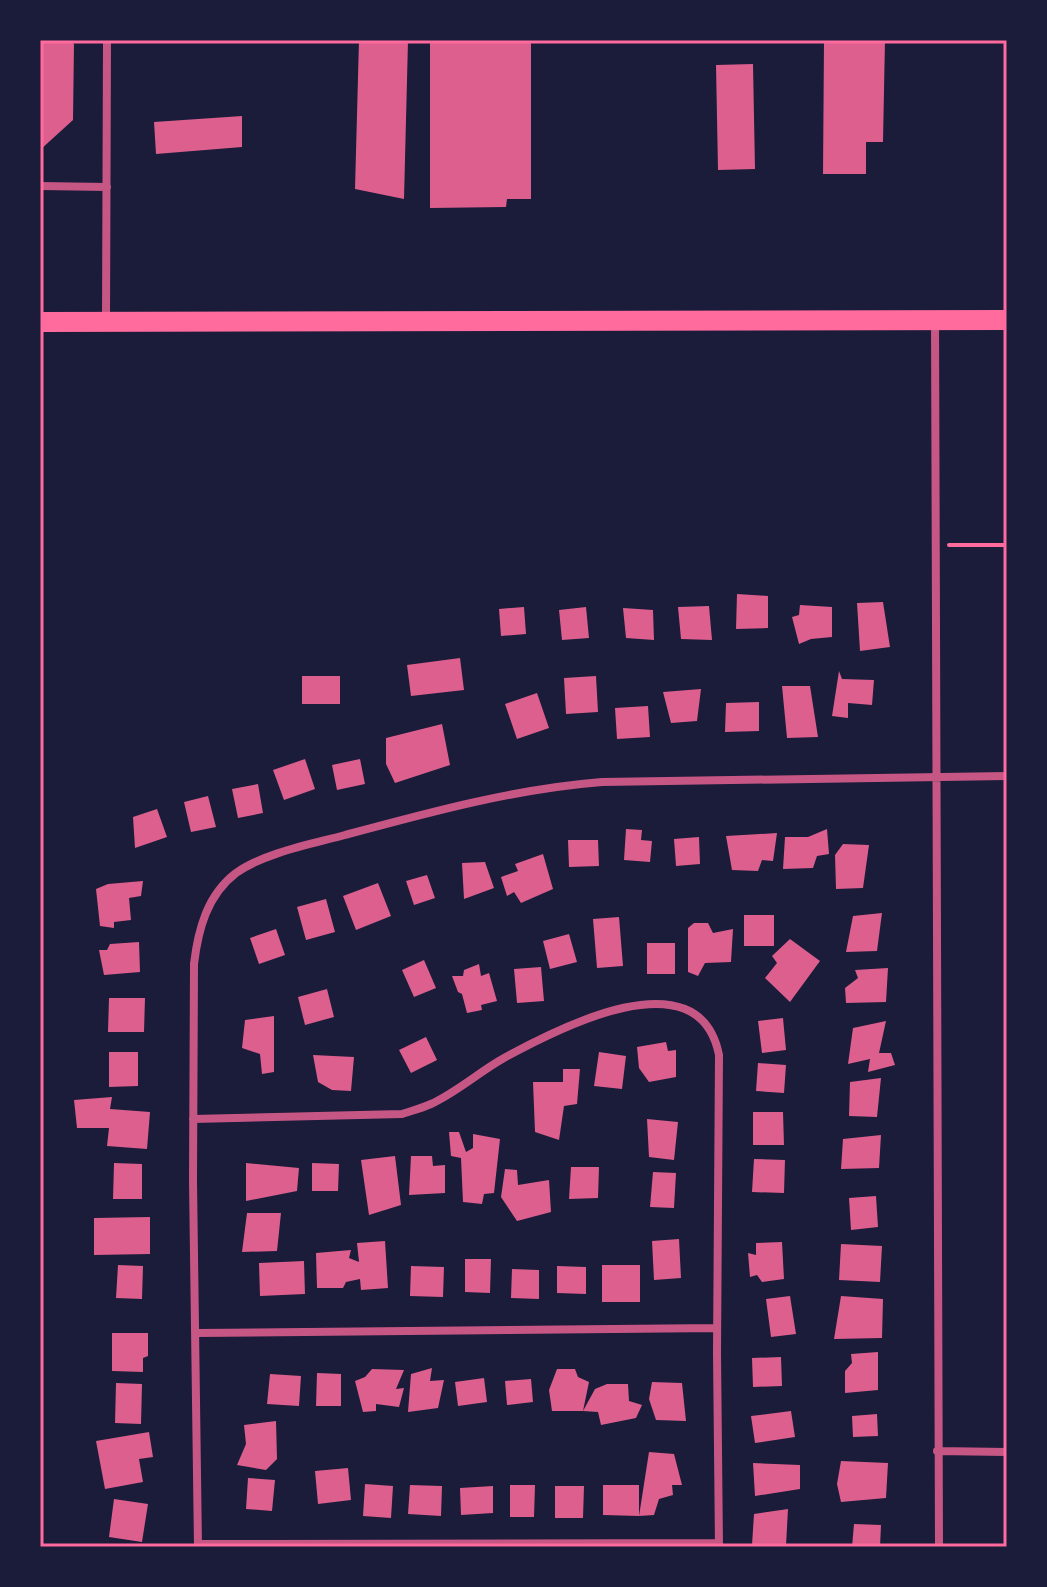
<svg xmlns="http://www.w3.org/2000/svg" width="1047" height="1587" viewBox="0 0 1047 1587" font-family="Inter,sans-serif">
	<style>
		.building { fill: #dd5f8e }
		.lines { fill: none; stroke-linecap: round; stroke-linejoin: round }
		.path { stroke: #ff6b9d; stroke-width: 4 }
		.minor { stroke: #c65784; stroke-width: 8 }
		.primary { stroke: #ff6b9d; stroke-width: 20 }
		.neatline { fill: none; stroke: #ff6b9d; stroke-width: 3 }
	</style>
	<rect width="100%" height="100%" fill="#1b1b3a"/>
	<path class="building" d="M40 40H69L74 44 73 120 40 150Z
		M359 40 408 41 404 199 355 189Z
		M430 40H531V199H507L506 207 430 208Z
		M824 40H885L883 142H866V174H823Z
		M753 64 755 169 718 170 716 65Z
		M242 116V147L156 154 154 122Z
		M737 594 768 596V628L736 629Z
		M883 602 890 647 860 651 857 603Z
		M800 605 832 607V637L811 639 799 644 792 617 799 615Z
		M709 606 712 640 681 639 678 607Z
		M524 607 526 634 501 636 499 609Z
		M586 607 589 638 562 640 559 610Z
		M623 608 653 610 654 640 626 638Z
		M460 658 464 690 411 696 407 665Z
		M839 671 842 679 874 680 872 705 848 703V718L832 716Z
		M302 676H340V704H302Z
		M596 676 598 712 566 714 564 678Z
		M782 686H810L818 737 787 738Z
		M701 689 697 721 671 723 663 692Z
		M537 693 549 728 517 739 505 704Z
		M759 702V731L725 732 726 703Z
		M648 706 650 737 617 739 615 708Z
		M442 724 450 765 395 783 386 764V738Z
		M305 759 315 789 284 800 273 770Z
		M360 759 365 784 337 790 332 765Z
		M258 784 263 813 238 818 232 789Z
		M208 796 216 827 191 832 184 802Z
		M157 809 167 837 135 848 133 817Z
		M626 829 642 830 641 840 652 841 650 862 624 860Z
		M827 829 829 854 817 856 813 868 783 869 785 837H808Z
		M777 833 773 861 762 860 758 871 732 870 726 836Z
		M699 837 700 864 676 866 674 839Z
		M568 840H598L599 866 569 867Z
		M843 844 869 845 863 888 836 889 835 855Z
		M543 854 553 889 521 903 514 892 507 896 501 877 518 871 515 864Z
		M485 862 494 888 464 899 462 863Z
		M427 875 435 898 414 905 406 881Z
		M143 881 141 896 129 898 131 920 114 922V928L100 926 96 889 108 884Z
		M378 883 391 916 356 930 343 896Z
		M326 899 335 932 306 940 297 907Z
		M882 913 877 951 846 952 853 916Z
		M744 915H774V946H744Z
		M619 917 623 966 597 968 593 919Z
		M694 923H708L713 933 733 929 731 962 705 963 698 976 688 972V928Z
		M276 929 285 955 259 964 250 938Z
		M569 934 577 962 550 969 543 941Z
		M790 939 820 961 790 1002 765 978 777 963 772 956Z
		M139 942 140 972 104 975 99 950H107L110 944Z
		M647 943H675V974H647Z
		M424 960 436 988 414 997 402 970Z
		M479 964 481 976 489 973 497 1001 481 1005 482 1010 467 1013 462 994 458 992 452 976H463L464 970Z
		M541 967 544 1001 517 1003 514 969Z
		M888 968 886 1002 846 1003 845 988 858 978 855 970Z
		M327 989 334 1017 305 1025 298 997Z
		M109 998H145L144 1032H108Z
		M274 1016V1072L262 1074 260 1054 242 1048 245 1020Z
		M783 1018 786 1050 762 1053 758 1021Z
		M886 1021 879 1053H891L895 1065 868 1072 870 1059 848 1064 853 1028Z
		M426 1037 437 1060 411 1073 399 1050Z
		M666 1042 668 1051 676 1050V1077L649 1082 639 1068 637 1047Z
		M109 1052H138V1086L109 1087Z
		M599 1052 626 1056 622 1089 594 1086Z
		M313 1055 354 1057 351 1091 332 1090 318 1082Z
		M758 1063 786 1065 784 1093 756 1091Z
		M563 1069H580L577 1104 564 1106 559 1140 535 1132 533 1082H563Z
		M881 1078 877 1117 849 1116 850 1082Z
		M112 1097 110 1109 150 1112 147 1149 107 1146 109 1128H77L74 1100Z
		M753 1112H783L784 1145H753Z
		M647 1119 678 1122 674 1160 649 1157Z
		M449 1132H459L466 1152 473 1148V1134L500 1139 494 1193 484 1194 482 1204 463 1202 461 1158 451 1156Z
		M881 1135 879 1168 841 1169 843 1139Z
		M395 1156 401 1205 369 1215 361 1160Z
		M411 1156H432L433 1166 445 1165V1193L409 1195Z
		M754 1159 785 1160 784 1193 752 1192Z
		M114 1163 142 1164V1199H113Z
		M246 1163 299 1168 297 1191 246 1201Z
		M312 1163 339 1164 338 1191H312Z
		M571 1167H599L598 1198 569 1199Z
		M505 1169 517 1170 518 1185 549 1180 551 1212 517 1221 501 1197Z
		M653 1172 676 1173 674 1208 650 1207Z
		M876 1196 878 1227 851 1230 849 1198Z
		M247 1213H281L277 1251 242 1252Z
		M150 1217V1254L94 1255V1218Z
		M679 1239 681 1278 654 1280 652 1241Z
		M385 1241 388 1288 361 1290 360 1279 346 1282 343 1288H317L316 1253 351 1250 349 1258 359 1262 357 1243Z
		M782 1242 784 1279 762 1282 757 1275 750 1277 748 1253 756 1255V1243Z
		M841 1244 882 1246 880 1282 839 1280Z
		M465 1259H491L490 1293 465 1292Z
		M304 1261 305 1294 260 1296 259 1263Z
		M118 1265 143 1266 142 1299 116 1298Z
		M602 1265H640V1302H602Z
		M411 1266 444 1267 443 1297 410 1296Z
		M557 1266 586 1267V1294L557 1293Z
		M512 1269 539 1270V1299L511 1298Z
		M790 1296 796 1334 771 1337 766 1299Z
		M841 1296 883 1299 882 1338 834 1339Z
		M112 1333H148V1356L143 1358V1372L112 1371Z
		M878 1352V1390L845 1393V1371L852 1363 851 1354Z
		M781 1357 782 1386 753 1387 752 1358Z
		M432 1368 430 1381 444 1380 438 1408 408 1412 411 1374Z
		M372 1369 404 1370 396 1389 404 1388 399 1407 376 1404V1411L363 1412 355 1381 365 1377Z
		M557 1369H575L578 1377 589 1382 583 1411H552L549 1390Z
		M317 1373 341 1374V1406H316Z
		M270 1374 301 1376 299 1406 267 1404Z
		M484 1378 487 1402 458 1406 455 1382Z
		M531 1379 533 1402 507 1405 505 1381Z
		M652 1382 682 1383 686 1421 656 1420 649 1399Z
		M116 1383 142 1384 141 1424 115 1423Z
		M607 1384H628L629 1401 642 1405 636 1418 601 1425 598 1412 583 1411 595 1389Z
		M791 1411 795 1437 755 1443 751 1416Z
		M877 1414 878 1436 853 1437 852 1416Z
		M276 1421 277 1459 266 1470 237 1465 246 1444 244 1425Z
		M149 1432 153 1457 139 1459 143 1482 105 1489 96 1441Z
		M649 1452 674 1454 682 1485H672L673 1495 659 1499 654 1515 639 1516 603 1515V1485H639V1516Z
		M841 1461 888 1463 886 1498 841 1502 837 1484Z
		M753 1463 800 1465V1489L755 1496Z
		M348 1468 351 1500 318 1504 315 1471Z
		M248 1478 275 1480 272 1511 246 1509Z
		M365 1484 393 1486 391 1518 363 1516Z
		M410 1485 442 1486 441 1516 408 1514Z
		M510 1485H535L534 1517H510Z
		M493 1486V1513L461 1515 460 1488Z
		M555 1486H584L583 1518H555Z
		M114 1499 148 1504 142 1542 109 1537Z
		M788 1509 786 1546 752 1545 754 1514Z
		M854 1524 881 1525 880 1547H852Z"/>
	<g class="lines">
		<path class="path" d="M949 545H1007"/>
		<path class="minor" d="M40 186 107 187
			M935 320 939 1547
			M106 321 107 40
			M193 1119 402 1114C411 1111 422 1108 431 1104 457 1092 479 1072 504 1058 557 1029 699 954 719 1055L717 1353 719 1547
			M196 1333 717 1328
			M937 1451 1007 1452
			M198 1544 719 1543
			M198 1547 193 1181 194 964C198 930 207 895 236 873 264 853 312 844 345 835 430 812 514 789 602 782L1007 776"/>
		<path class="primary" d="M40 322 1007 320"/>
	</g>
	<rect width="1047" height="1587" fill="none" stroke="#1b1b3a" stroke-width="84"/>
	<rect x="42" y="42" width="963" height="1503" class="neatline"/>
</svg>
